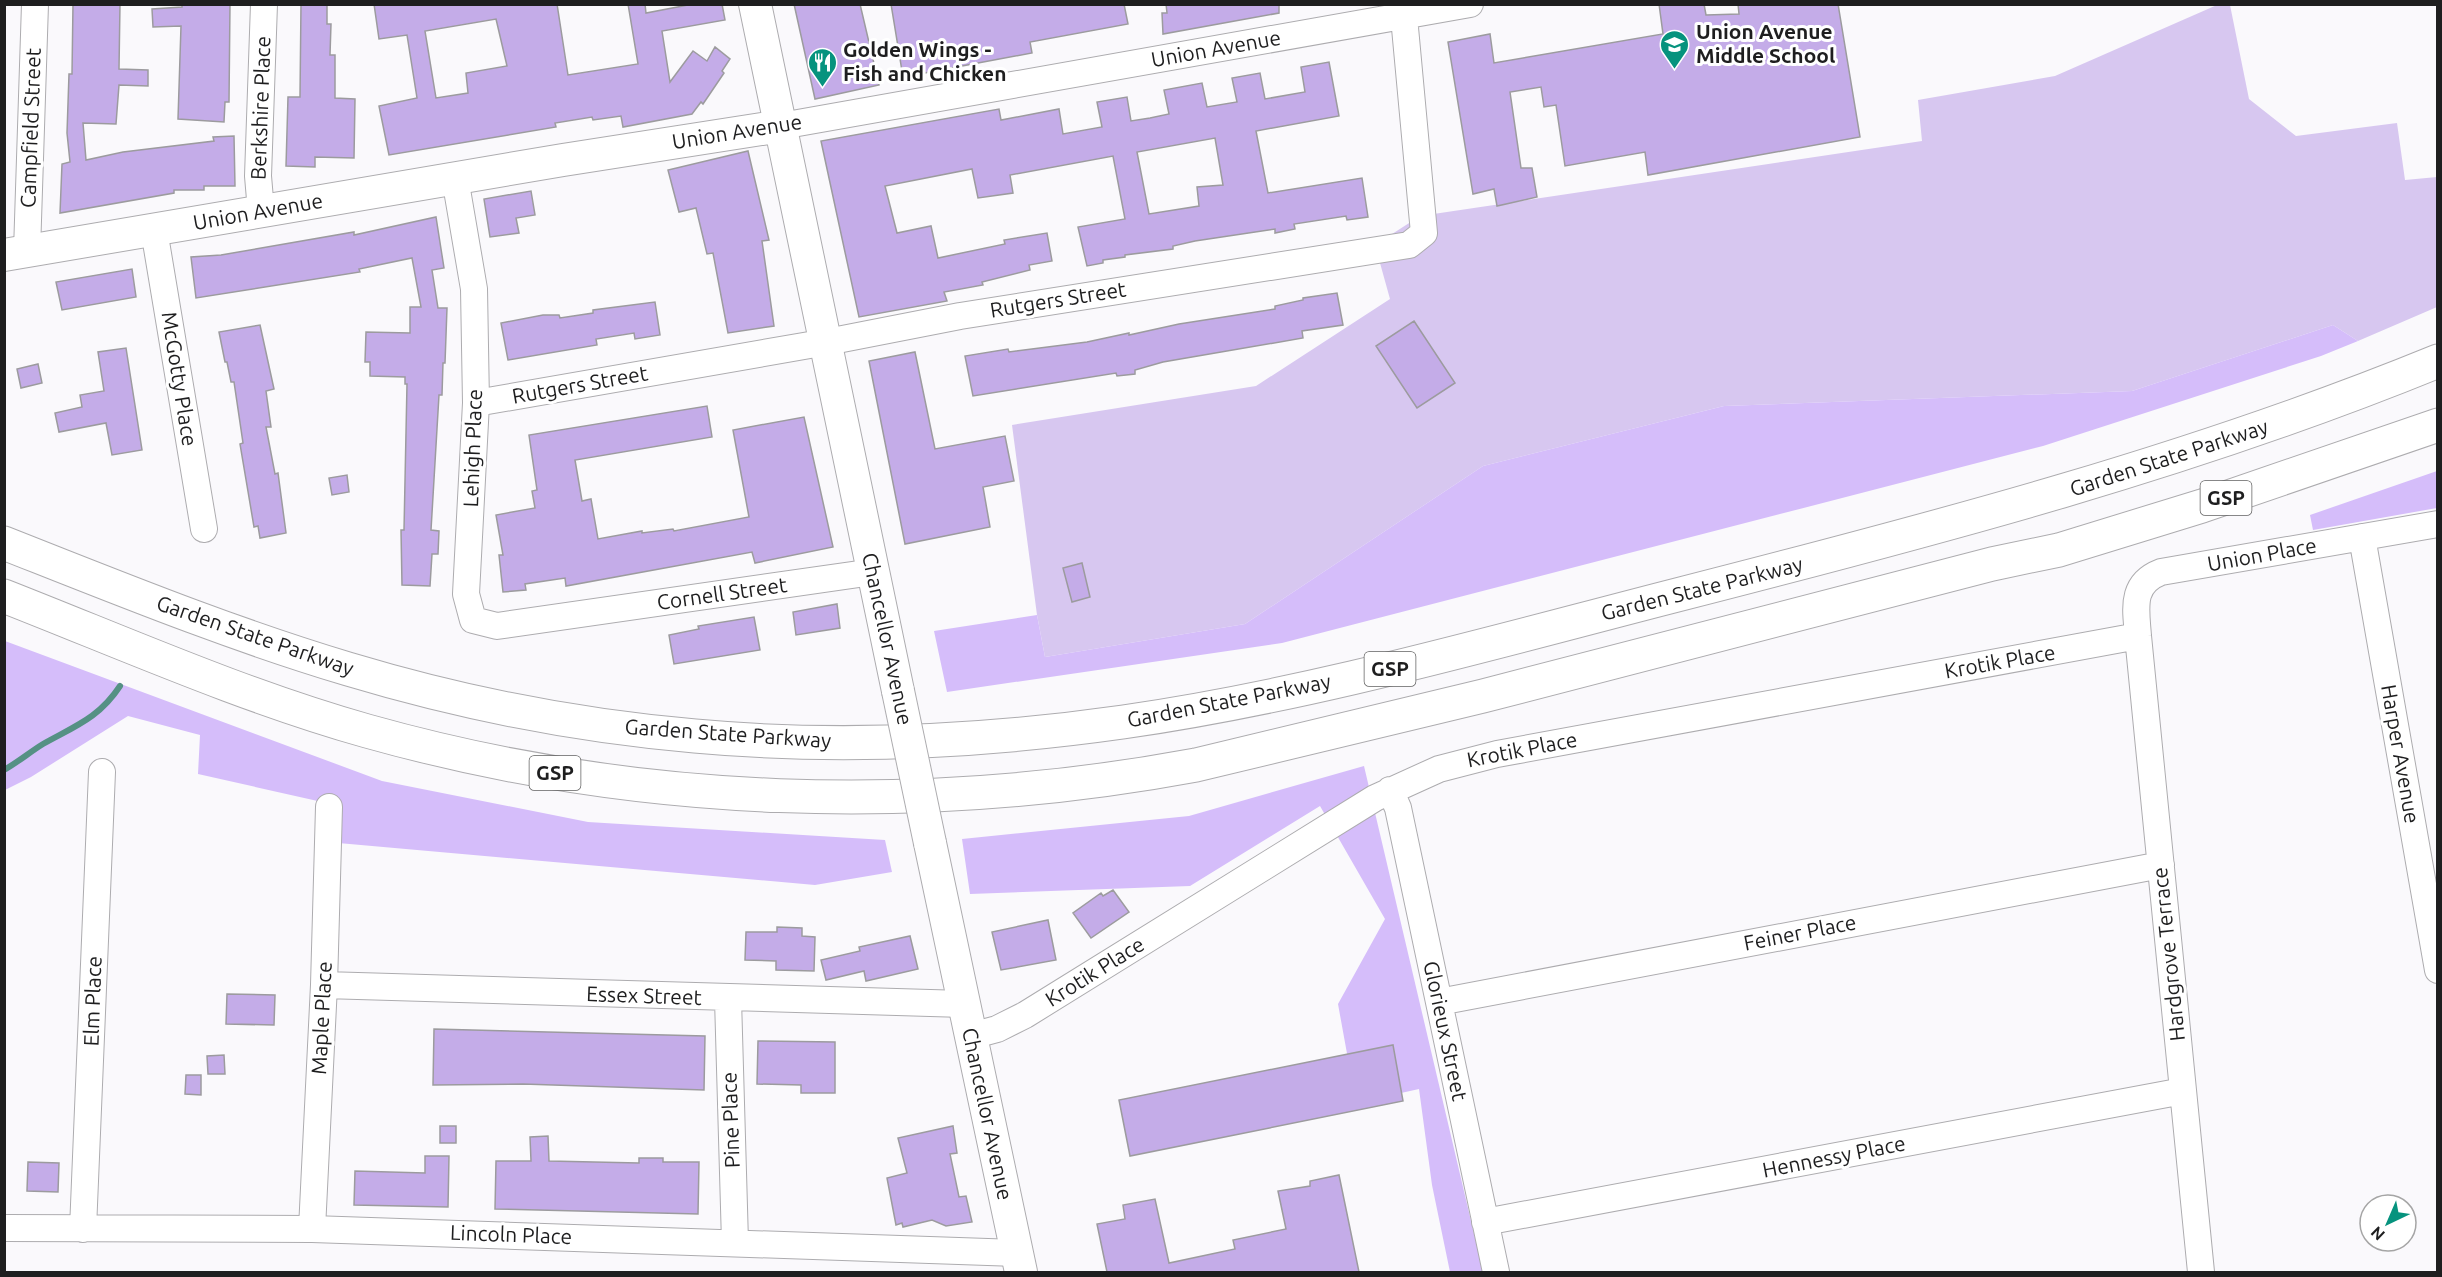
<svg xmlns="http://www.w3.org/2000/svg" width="2442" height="1277" viewBox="0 0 2442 1277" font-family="Ubuntu,sans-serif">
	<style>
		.green { fill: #d7c7f0 }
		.forest { fill: #d5bdfa }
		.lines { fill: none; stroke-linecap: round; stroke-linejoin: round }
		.stream { stroke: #559184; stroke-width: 6 }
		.building { fill: #c4ace8; stroke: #9c9b9e; stroke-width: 1.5; fill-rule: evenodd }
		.minor-casing { stroke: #adacaf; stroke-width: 28 }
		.major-casing { stroke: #adacaf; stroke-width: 34 }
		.highway-casing { stroke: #adacaf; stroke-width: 35 }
		.minor { stroke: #fff; stroke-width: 26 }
		.major { stroke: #fff; stroke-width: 32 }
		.highway { stroke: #fff; stroke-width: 33 }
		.major-bridge-casing { stroke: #adacaf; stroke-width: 34; stroke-linecap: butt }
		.major-bridge { stroke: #fff; stroke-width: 32 }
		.labels { text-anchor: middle; stroke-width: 6; stroke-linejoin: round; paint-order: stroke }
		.shield { fill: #fff; stroke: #626262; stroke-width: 1.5 }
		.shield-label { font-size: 20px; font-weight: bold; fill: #1e1e1f }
		.poi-label { font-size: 21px; font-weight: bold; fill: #1e1e1f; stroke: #fff; text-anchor: start }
		.street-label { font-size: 21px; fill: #1e1e1f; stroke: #fff }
	</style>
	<rect width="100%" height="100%" fill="#faf9fc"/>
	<path class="green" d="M2217 5H2230L2249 99 2296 136 2397 123 2405 180 2437 177V307L2358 341 2333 325 2132 391 1724 406 1483 466 1245 624 1045 657 1037 615 1012 425 1256 386 1390 299 1375 245 1420 216 1922 141 1918 100 2055 76Z"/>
	<path class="forest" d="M2333 325 2358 341 2321 356 2043 446 1282 643 947 692 934 631 1037 615 1045 657 1245 624 1483 466 1724 406 2132 391Z
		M2437 471V508L2313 530 2310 515Z
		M5 641 382 781 588 822 885 840 892 872 815 885 327 842 331 804 198 774 200 735 128 716 31 777 5 790Z
		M1364 766 1483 1272H1450L1432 1185 1419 1089 1356 1103 1338 1004 1385 919 1320 806 1190 886 970 894 962 839 1189 816Z"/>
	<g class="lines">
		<path class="stream" d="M4 770C18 762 30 752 43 744 75 726 99 718 120 686"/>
	</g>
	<path class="building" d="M73 4H120L119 69 148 70V86L119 85 116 124 83 123 86 160 123 152 214 141 213 137 234 136 235 186H204V190H174V193L60 213 62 164 70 162 67 133 69 74H72Z
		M182 4H230L229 102H225L224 122 178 119 181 26 153 27 152 9 182 7Z
		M301 4H327V24H331L330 55H335V98L355 99 354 158 315 157V167L286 166 288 97H300Z
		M374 4H557L568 75 638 64 628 4H645L646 13 693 4H722L725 20 662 31 670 82 693 51 707 61 715 47 730 59 722 71 724 73 703 104 701 102 692 114 623 127 621 116 593 120 592 117 555 123 556 127 389 155 379 106 417 98 407 35 379 39ZM496 19 507 66 466 73 468 93 436 98 425 31Z
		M794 4H860L879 85 815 99Z
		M891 4H1124L1128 24 1030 42 1032 53 903 77Z
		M1166 4H1279V13L1163 34 1162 13H1167Z
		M1659 4H1704L1706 15 1739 14 1738 4H1838L1860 137 1648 175 1645 152 1565 166 1556 105 1544 107 1541 87 1510 92 1521 168H1532L1537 197 1497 206 1494 189 1473 194 1448 42 1490 34 1494 63 1663 34Z
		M1329 62 1339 116 1256 131 1268 193 1362 178 1368 217 1347 220 1346 216 1294 224 1295 229 1275 233V229L1195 241 1173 246V249L1125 255V257L1103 260V263L1087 266 1078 227 1125 219 1113 156 1010 175 1013 193 978 198 972 169 885 186 897 233 931 226 938 258 1005 244 1004 240 1047 233 1052 261 1029 265 1030 270 982 282 983 285 944 292 947 301 859 317 821 141 999 109 1001 120 1059 109 1063 134 1102 127 1097 102 1127 97 1131 121 1150 118 1169 114 1164 90 1202 83 1207 107 1237 102 1232 78 1260 73 1265 99 1305 92 1301 67ZM1215 138 1223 185 1197 187 1199 206 1149 214 1137 152Z
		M748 151 769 240 762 241 774 326 728 333 713 253 707 254 696 208 679 212 668 170Z
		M531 191 535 215 516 218 519 233 490 237 484 199Z
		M436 217 444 268 432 270 438 308H447L445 363H443L442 395H439L431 530 439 531 438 554H432L430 586 402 585 401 530H404L407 384H405V377L370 376V362H365L366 332 410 333V307H421L412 258 359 269 360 272 196 298 191 257 221 255 354 232V235Z
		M132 269 136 297 62 310 56 282Z
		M1337 293 1343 325 1302 331 1303 338 1163 362 1135 370V374L1117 376 1116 373 973 396 965 356 1008 349 1009 352 1087 342 1129 333V335L1179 324 1275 309V306L1303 300V298Z
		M655 302 660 335 635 339 634 333 596 339 597 345 508 360 501 323 543 315H559L560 318 593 313V310Z
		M1414 321 1455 383 1417 408 1376 346Z
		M260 325 274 389 266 391 271 427H266L275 474 278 473 286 533 260 538 258 526 254 527 240 444 243 443 234 382H231L227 362H225L219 332Z
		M126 348 142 450 112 455 106 423 59 432 55 413 82 407 80 395 104 391 98 352Z
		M915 352 935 449 1005 436 1014 481 983 487 990 527 905 544 869 361Z
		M38 364 42 383 21 388 17 369Z
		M707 406 712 437 575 460 582 501 591 499 598 539 642 531V533L673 529 674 531 749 517 733 430 804 417 833 547 755 563 752 552 566 586 565 578 525 584 526 590 503 592 499 555H503L496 515 535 508 532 491 537 490 529 435Z
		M347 475 349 492 332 495 329 478Z
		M1082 563 1090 597 1072 602 1063 568Z
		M837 604 840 628 796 635 793 612Z
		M754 617 760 650 674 664 669 635 699 629 698 626Z
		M1113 890 1129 912 1091 938 1073 913 1101 893 1103 896Z
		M1048 920 1056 960 1001 970 992 932Z
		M777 927 802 928V936L815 937 814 971 776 970V961L745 960 746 932H777Z
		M910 936 918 969 866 981 864 971 826 980 821 960 860 951 859 947Z
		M227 994 275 995 274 1025 226 1024Z
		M434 1029 705 1036 704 1090 523 1084 433 1085Z
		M758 1041 835 1042V1093H801V1085L757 1084Z
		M1393 1045 1403 1101 1130 1156 1119 1100Z
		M224 1055 225 1074H208L207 1056Z
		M186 1075H201V1095L185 1094Z
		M440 1126H456V1143H440Z
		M953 1126 957 1153 950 1154 959 1197 966 1196 972 1222 946 1226 932 1220 903 1227 902 1223 896 1225 887 1178 907 1173 898 1138Z
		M548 1136 549 1161 639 1163V1158H663V1162H699L698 1214 495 1209 496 1161H531L530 1137Z
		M425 1156H449L448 1207 354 1205 355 1171 425 1173Z
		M28 1162 59 1163 58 1192 27 1191Z
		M1339 1175 1359 1272H1107L1097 1224 1125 1219 1123 1205 1155 1199 1169 1263 1235 1249 1233 1240 1286 1229 1278 1191 1310 1186V1181Z"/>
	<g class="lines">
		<defs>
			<path id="minor" d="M781 126 1470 4
				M455 178 474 289 476 403 466 594 473 620 497 626 873 572
				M261 211 258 176 264 4
				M154 230 204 529
				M27 251 35 4
				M476 403 827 342 960 316 1409 245 1424 233 1404 17
				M2362 537 2438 970
				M1390 790 1398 808 1496 1272
				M324 985 964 1004
				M728 999 735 1242
				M1439 1002 2161 865
				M971 1036 997 1029 1025 1015 1375 798 1439 769 1497 754 2138 636
				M1485 1222 2183 1091
				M4 1228 312 1229 1017 1253
				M83 1229 102 772
				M312 1229 324 985 329 807
				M2201 1272 2138 636C2136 609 2130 584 2161 572L2438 524"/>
			<path id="major" d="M755 4 898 691
				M4 255 563 160 781 126
				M930 843 1021 1272"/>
			<path id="highway" d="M4 543C118 588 231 634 348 669 461 703 578 726 695 736 837 749 982 742 1123 722 1311 695 1494 642 1677 595 1935 529 2191 462 2438 361
				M4 596C124 643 243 696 367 731 637 807 921 816 1196 765L1483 696 1992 564 2059 550 2202 506 2438 425"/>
		</defs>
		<use href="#minor" class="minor-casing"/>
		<use href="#major" class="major-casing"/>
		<use href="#highway" class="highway-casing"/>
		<use href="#minor" class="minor"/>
		<use href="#major" class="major"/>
		<use href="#highway" class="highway"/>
		<defs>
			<path id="major-bridge" d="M898 691 930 843"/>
		</defs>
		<use href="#major-bridge" class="major-bridge-casing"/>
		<use href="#major-bridge" class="major-bridge"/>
	</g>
	<defs>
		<symbol id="school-pin" viewBox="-11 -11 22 30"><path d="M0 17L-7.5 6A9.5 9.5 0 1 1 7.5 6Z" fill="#06937e" stroke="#fff"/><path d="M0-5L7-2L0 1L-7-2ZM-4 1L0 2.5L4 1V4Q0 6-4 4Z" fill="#fff"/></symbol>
		<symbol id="restaurant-pin" viewBox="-11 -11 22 30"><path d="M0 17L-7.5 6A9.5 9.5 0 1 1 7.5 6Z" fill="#06937e" stroke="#fff"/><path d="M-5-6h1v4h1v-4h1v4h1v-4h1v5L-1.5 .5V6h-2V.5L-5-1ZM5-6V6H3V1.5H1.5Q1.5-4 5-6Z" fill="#fff"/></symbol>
	</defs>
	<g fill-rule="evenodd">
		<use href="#school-pin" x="1658" y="28" width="33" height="45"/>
		<use href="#restaurant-pin" x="806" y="46" width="33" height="45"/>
	</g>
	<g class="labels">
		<g class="shield">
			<rect x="2200.5" y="481" width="51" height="34" rx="4.5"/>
			<rect x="1364.5" y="652" width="51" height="34" rx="4.5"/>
			<rect x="529.5" y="756" width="51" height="34" rx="4.5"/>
		</g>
		<g class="shield-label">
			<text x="2226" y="505">GSP</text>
			<text x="1390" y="676">GSP</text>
			<text x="555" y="780">GSP</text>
		</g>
		<g class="poi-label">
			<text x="1696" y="39">Union Avenue<tspan x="1696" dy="24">Middle School</tspan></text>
			<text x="843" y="57">Golden Wings -<tspan x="843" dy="24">Fish and Chicken</tspan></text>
		</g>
		<g class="street-label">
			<text transform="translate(1216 49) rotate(-10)" y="7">Union Avenue</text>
			<text transform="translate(261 108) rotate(-88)" y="7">Berkshire Place</text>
			<text transform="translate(31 128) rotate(-88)" y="7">Campfield Street</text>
			<text transform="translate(737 132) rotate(-9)" y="7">Union Avenue</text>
			<text transform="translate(258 212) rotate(-10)" y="7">Union Avenue</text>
			<text transform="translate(1058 300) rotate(-9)" y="7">Rutgers Street</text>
			<text transform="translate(179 379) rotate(81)" y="7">McGotty Place</text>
			<text transform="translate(580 385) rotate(-10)" y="7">Rutgers Street</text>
			<text transform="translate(473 448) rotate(-88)" y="7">Lehigh Place</text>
			<text transform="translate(2169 458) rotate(-18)" y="7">Garden State Parkway</text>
			<text transform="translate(2262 555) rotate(-10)" y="7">Union Place</text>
			<text transform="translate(1702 589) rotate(-14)" y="7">Garden State Parkway</text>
			<text transform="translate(722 594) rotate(-8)" y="7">Cornell Street</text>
			<text transform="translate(255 636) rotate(19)" y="7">Garden State Parkway</text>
			<text transform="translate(887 639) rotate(78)" y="7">Chancellor Avenue</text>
			<text transform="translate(2000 662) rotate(-10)" y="7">Krotik Place</text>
			<text transform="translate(1229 701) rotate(-11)" y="7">Garden State Parkway</text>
			<text transform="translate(728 734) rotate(4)" y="7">Garden State Parkway</text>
			<text transform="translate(1522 750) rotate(-11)" y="7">Krotik Place</text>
			<text transform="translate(2400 754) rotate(80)" y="7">Harper Avenue</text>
			<text transform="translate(1800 933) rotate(-11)" y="7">Feiner Place</text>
			<text transform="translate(2169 954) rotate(-96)" y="7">Hardgrove Terrace</text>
			<text transform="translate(1095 972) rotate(-32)" y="7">Krotik Place</text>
			<text transform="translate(644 996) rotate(2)" y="7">Essex Street</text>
			<text transform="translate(93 1001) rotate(-88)" y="7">Elm Place</text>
			<text transform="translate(322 1018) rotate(-87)" y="7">Maple Place</text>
			<text transform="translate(1445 1031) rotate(78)" y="7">Glorieux Street</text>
			<text transform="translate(987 1114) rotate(78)" y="7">Chancellor Avenue</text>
			<text transform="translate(731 1120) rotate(-92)" y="7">Pine Place</text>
			<text transform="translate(1834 1157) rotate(-11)" y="7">Hennessy Place</text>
			<text transform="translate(511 1235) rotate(2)" y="7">Lincoln Place</text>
		</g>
	</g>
	<rect width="2442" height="1277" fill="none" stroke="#1e1e1f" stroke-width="12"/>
	<g transform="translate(2388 1223) rotate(224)"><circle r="28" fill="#ffffff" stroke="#a5a5a5" stroke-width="1.5"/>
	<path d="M0-4.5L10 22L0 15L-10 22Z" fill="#06937e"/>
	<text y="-9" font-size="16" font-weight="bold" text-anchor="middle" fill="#1e1e1f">N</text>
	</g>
</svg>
